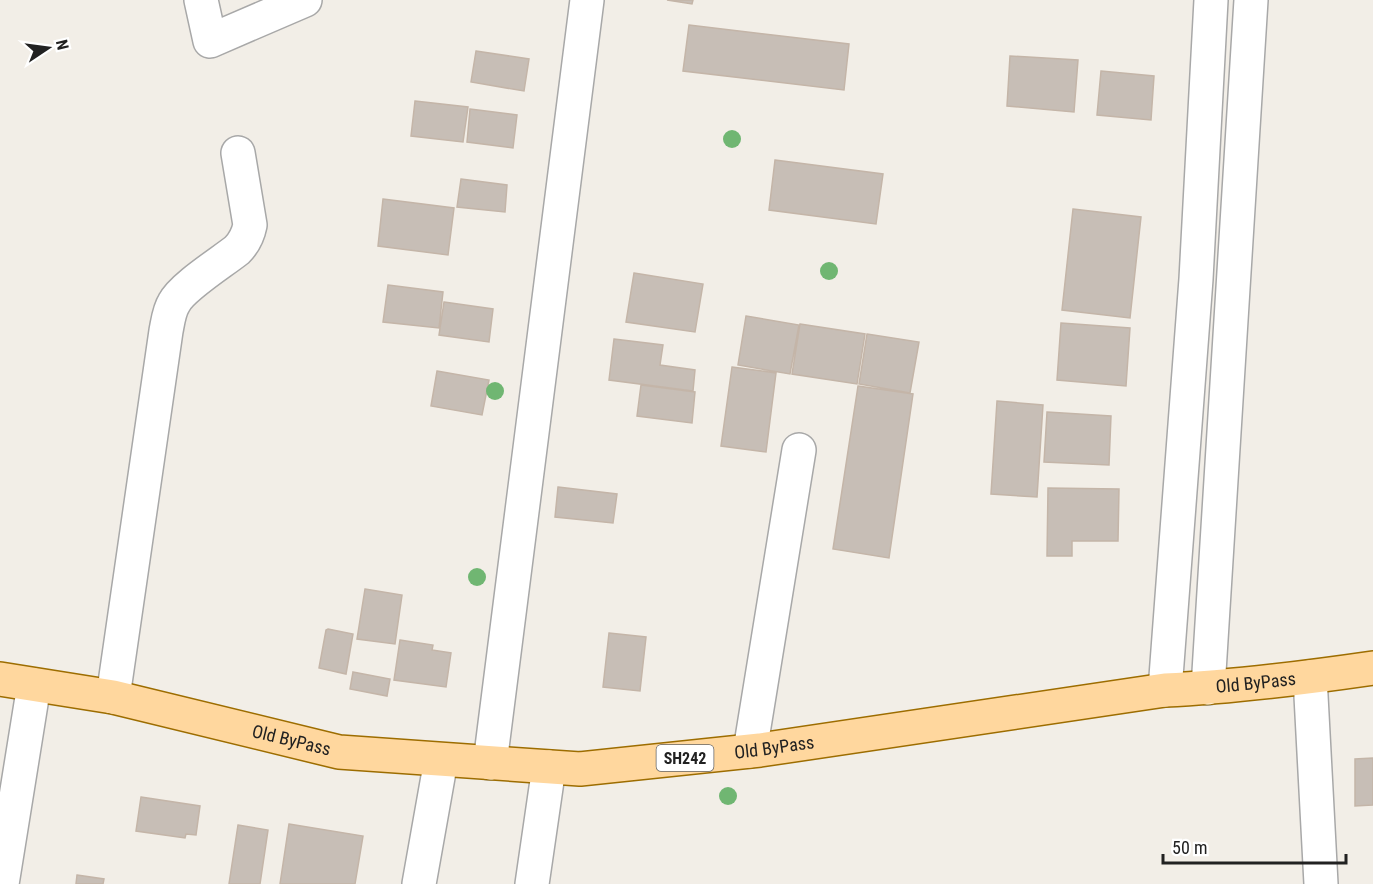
<svg xmlns="http://www.w3.org/2000/svg" width="1373" height="884" viewBox="0 0 1373 884" font-family="'Roboto Condensed',sans-serif">
	<style>
		.building { fill: #c7beb6; stroke: #c4b5a8; stroke-width: 1.5 }
		.lines { fill: none; stroke-linecap: round; stroke-linejoin: round }
		.minor-casing { stroke: #a8a8a8; stroke-width: 36 }
		.major-casing { stroke: #9d6d00; stroke-width: 36 }
		.minor { stroke: #fff; stroke-width: 33 }
		.major { stroke: #ffd79e; stroke-width: 33 }
		.tree { fill: #70b672 }
		.labels { text-anchor: middle; stroke-width: 6; stroke-linejoin: round; paint-order: stroke }
		.shield { fill: #fff; stroke: #646464; stroke-width: 1.5 }
		.shield-label { font-size: 16px; font-weight: bold; fill: #212121 }
		.street-label { font-size: 18px; fill: #212121; stroke: #fff }
	</style>
	<rect width="100%" height="100%" fill="#f2eee7"/>
	<path class="building" d="M667 0H693L692 4Z
		M689 25 849 44 844 90 683 71Z
		M476 51 529 59 524 91 471 82Z
		M1010 56 1078 60 1074 112 1007 106Z
		M1101 71 1154 76 1151 120 1097 115Z
		M415 101 468 107 463 142 411 136Z
		M470 109 517 115 513 148 467 142Z
		M775 160 883 174 876 224 769 210Z
		M461 179 507 185 505 212 457 207Z
		M383 199 454 208 448 255 378 246Z
		M1073 209 1141 217 1130 318 1062 310Z
		M634 273 703 284 695 332 626 322Z
		M388 285 443 292 439 328 383 322Z
		M444 302 493 309 489 342 439 335Z
		M746 316 799 325 790 374 738 365Z
		M1061 323 1130 328 1126 386 1057 380Z
		M800 324 865 334 857 384 792 374Z
		M867 334 919 342 910 393 859 384Z
		M614 339 663 345 660 365 695 370 693 391 609 380Z
		M732 367 776 373 766 452 721 446Z
		M437 371 489 380 482 415 431 406Z
		M641 385 695 392 692 423 637 416Z
		M858 386 913 394 889 558 833 549Z
		M997 401 1043 405 1037 497 991 494Z
		M1047 412 1111 416 1109 465 1044 462Z
		M558 487 617 494 613 523 555 517Z
		M1048 488 1119 489 1118 541H1072V556H1047Z
		M365 589 402 595 395 644 357 639Z
		M328 629 353 634 346 674 319 668 326 630Z
		M609 633 646 637 640 691 603 687Z
		M400 640 433 645 432 650 451 653 446 687 394 680Z
		M353 672 390 679 387 696 350 689Z
		M1373 758V805L1355 806V759Z
		M141 797 200 806 196 835 186 834 185 838 136 831Z
		M289 824 363 836 355 884H280Z
		M238 825 268 830 260 884H229Z
		M77 875 104 879 103 884H76Z"/>
	<g class="lines">
		<defs>
			<path id="minor" d="M201 0 210 41 305 0
				M1310 677 1321 884
				M1208 688 1251 0
				M1165 690 1196 279 1211 0
				M113 697 166 331C168 321 169 311 174 303 182 287 222 262 237 250 245 242 248 235 250 225L238 153
				M750 751 799 450
				M490 763 587 0
				M2 884 34 685
				M419 884 441 760
				M532 884 549 767"/>
			<g id="major">
				<path id="s1" d="M0 679 113 697 339 752 580 769 760 750 1165 690C1235 687 1304 678 1373 668"/>
			</g>
		</defs>
		<use href="#minor" class="minor-casing"/>
		<use href="#major" class="major-casing"/>
		<use href="#minor" class="minor"/>
		<use href="#major" class="major"/>
	</g>
	<g class="tree">
		<circle cx="732" cy="139" r="9"/>
		<circle cx="829" cy="271" r="9"/>
		<circle cx="495" cy="391" r="9"/>
		<circle cx="477" cy="577" r="9"/>
		<circle cx="728" cy="796" r="9"/>
	</g>
	<g class="labels">
		<rect class="shield" x="656.5" y="745" width="57" height="26" rx="4.5"/>
		<g class="shield-label">
			<text x="685" y="764">SH242</text>
		</g>
		<g class="street-label">
			<text dy="6" stroke="none"><textPath href="#s1" startOffset="1270">Old ByPass</textPath></text>
			<text dy="6" stroke="none"><textPath href="#s1" startOffset="298">Old ByPass</textPath></text>
			<text dy="6" stroke="none"><textPath href="#s1" startOffset="784">Old ByPass</textPath></text>
		</g>
	</g>
	<g transform="translate(48 48) rotate(77)" stroke="#ffffff" stroke-width="4.5" paint-order="stroke">
	<path d="M0-4.5L10 22L0 15L-10 22Z" fill="#212121"/>
	<text y="-9" font-size="16" font-weight="bold" text-anchor="middle" fill="#212121">N</text>
	</g>
	<path d="M1163 854v9h183v-9" fill="none" stroke="#212121" stroke-width="3"/>
	<text x="1172" y="854" font-size="18" fill="#212121" stroke="#ffffff" stroke-width="4.5" paint-order="stroke">50 m</text>
</svg>
